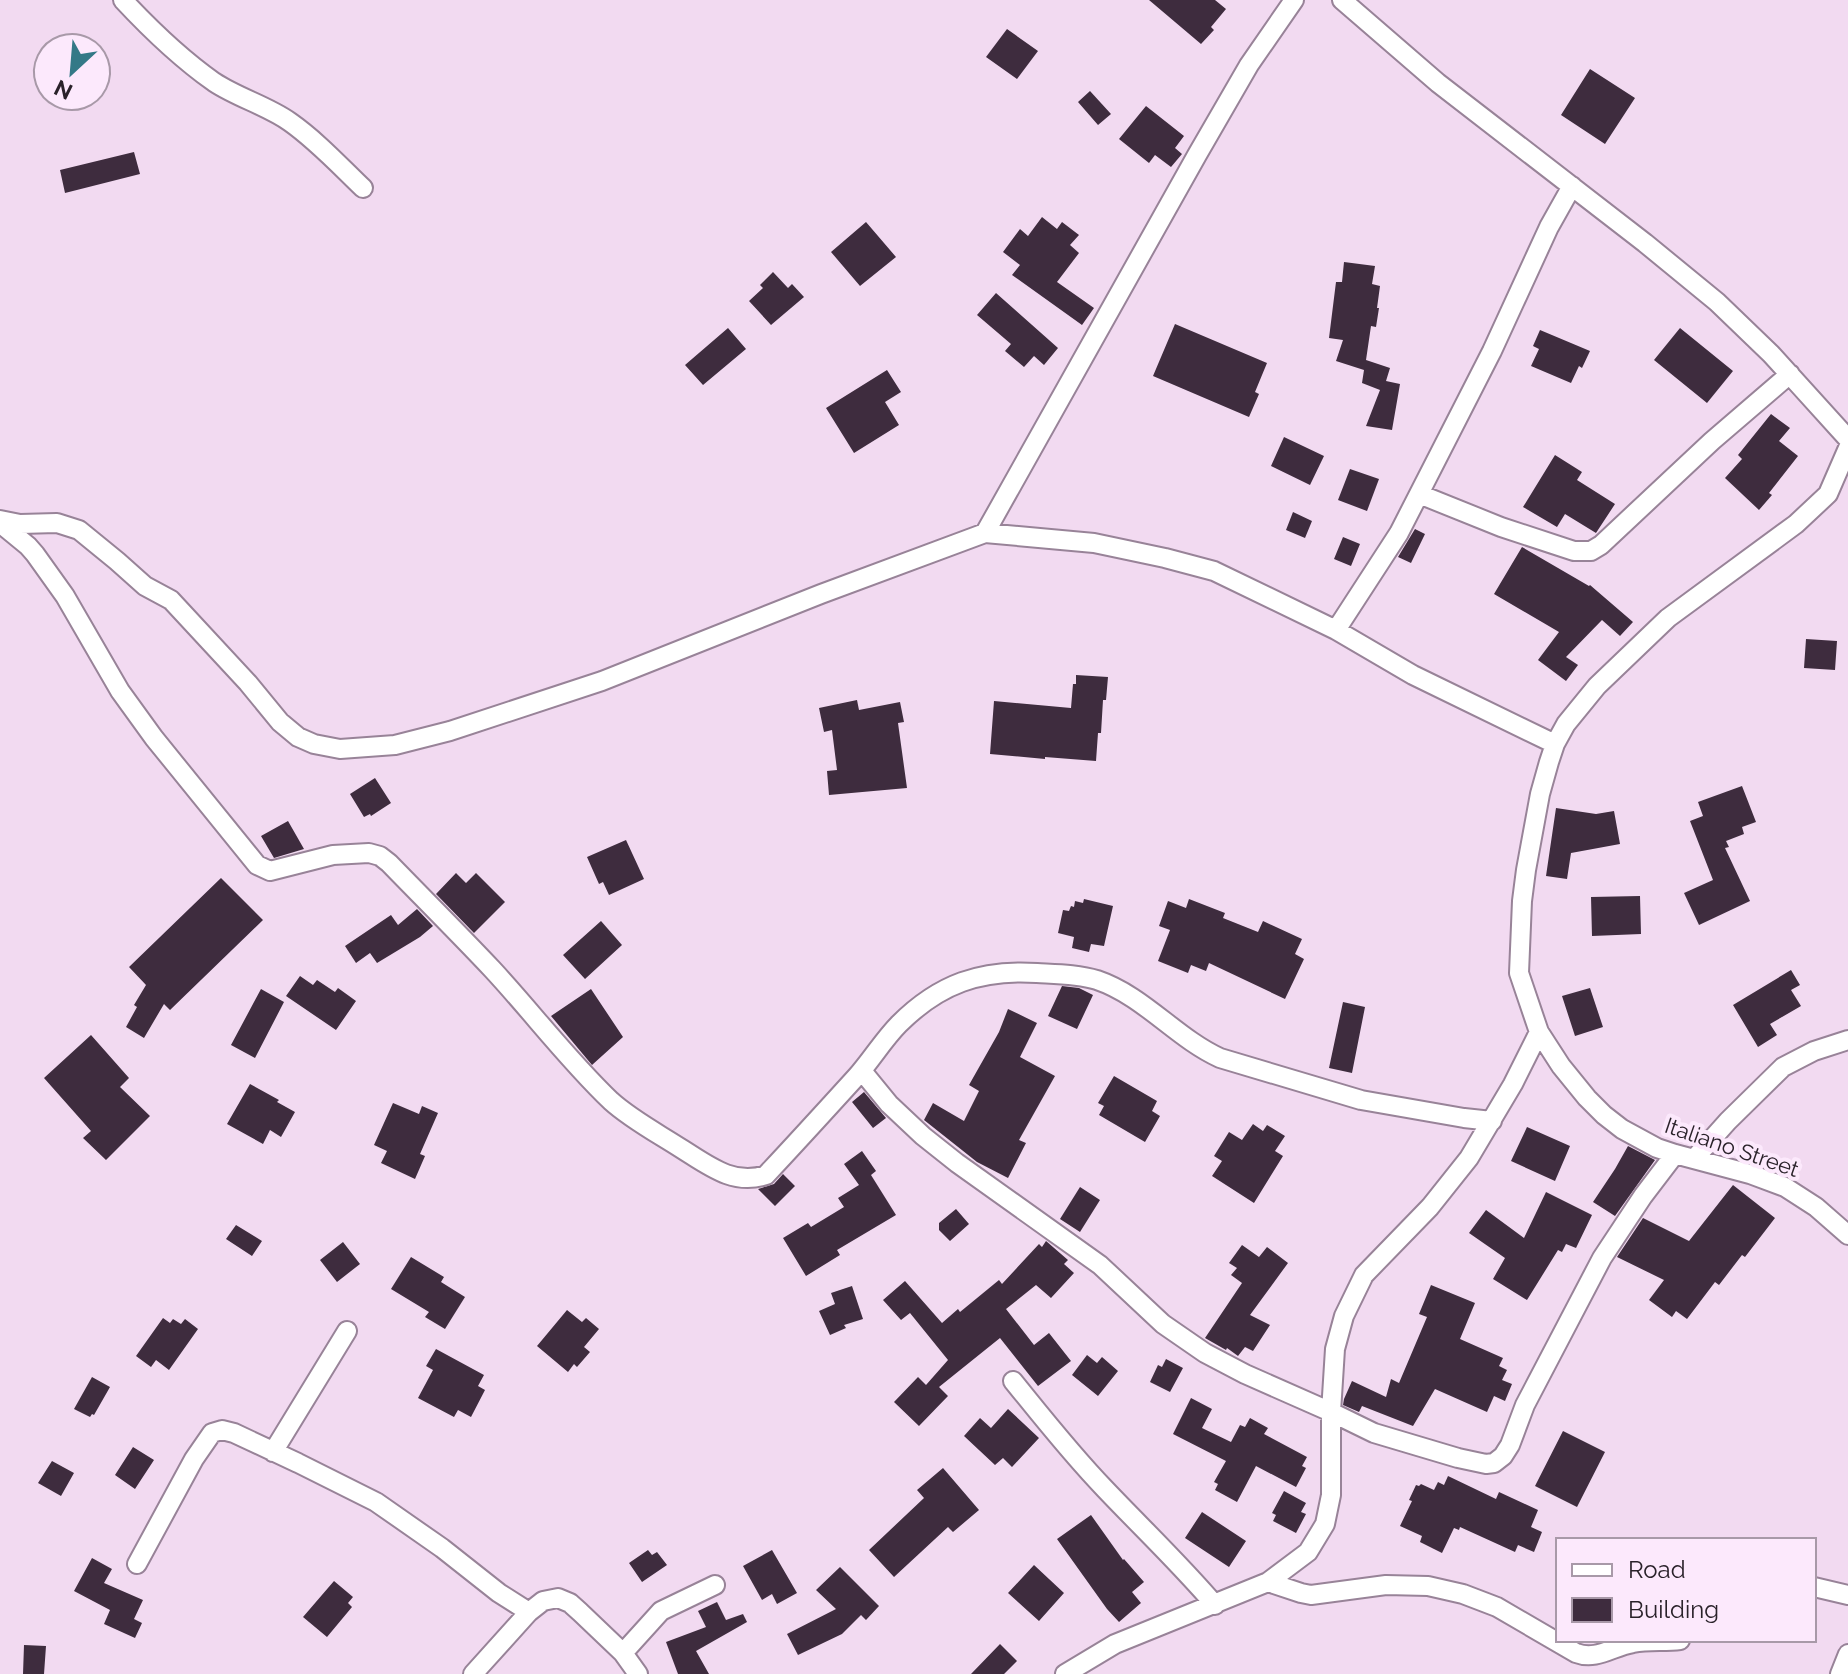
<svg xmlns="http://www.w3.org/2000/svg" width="1848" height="1674" viewBox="0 0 1848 1674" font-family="Raleway,sans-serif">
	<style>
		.building { fill: #3e2c3e }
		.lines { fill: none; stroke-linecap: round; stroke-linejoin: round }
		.minor-casing { stroke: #988398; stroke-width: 22 }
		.minor { stroke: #fff; stroke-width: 18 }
		.labels { text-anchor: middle; stroke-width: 8; stroke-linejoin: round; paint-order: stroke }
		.street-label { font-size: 22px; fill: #2a222a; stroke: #fce9fc }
	</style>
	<rect width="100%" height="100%" fill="#f2daf1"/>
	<path class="building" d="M1149 0H1215L1226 9 1211 27 1214 30 1201 44Z
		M1007 29 1038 51 1017 79 986 57Z
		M1590 69 1635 98 1605 144 1561 115Z
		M1090 91 1111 114 1098 125 1078 102Z
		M1146 106 1184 136 1175 148 1182 154 1171 167 1155 155 1149 163 1119 139Z
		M134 152 140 174 65 193 60 170Z
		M1042 217 1057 229 1062 222 1079 235 1070 245 1079 253 1057 282 1094 308 1082 325 1012 275 1020 265 1003 252 1020 229 1028 236Z
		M866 222 896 257 860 286 831 252Z
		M1344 262 1375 266 1372 284 1380 286 1377 308H1379L1376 327 1371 326 1366 360 1390 368 1386 381 1400 384 1392 430 1366 426 1380 390 1362 383 1364 370 1336 361 1343 340 1329 338 1336 282H1342Z
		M773 272 788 288 792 284 804 297 771 325 749 301 763 288 760 285Z
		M996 293 1058 348 1044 365 1034 356 1024 367 1005 351 1011 344 977 315Z
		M1175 324 1267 363 1255 392 1259 394 1249 417 1153 376Z
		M728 328 746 349 703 385 685 365Z
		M1680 328 1733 371 1707 403 1654 360Z
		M1540 330 1590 351 1582 368 1579 366 1571 383 1531 366 1539 349 1533 346Z
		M887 370 901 392 885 402 899 425 854 453 826 408Z
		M1771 414 1790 428 1779 441 1798 456 1769 493 1772 495 1759 510 1725 478 1742 459 1738 455Z
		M1284 437 1324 456 1310 485 1271 466Z
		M1555 455 1582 472 1577 480 1615 504 1596 533 1565 514 1557 527 1523 507Z
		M1350 469 1379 479 1367 511 1338 500Z
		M1293 512 1312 521 1305 538 1286 530Z
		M1415 529 1425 534 1411 563 1398 557Z
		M1343 537 1360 544 1351 566 1334 559Z
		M1522 547 1589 586 1590 585 1633 622 1620 636 1602 620 1566 657 1578 665 1566 681 1538 660 1559 632 1494 594Z
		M1806 639 1837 641 1835 670 1804 668Z
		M1076 675 1108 677 1106 700H1103L1101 733H1098L1096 761 1045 757V759L990 754 994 701 1071 708 1073 684H1076Z
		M857 700 859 710 900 702 904 722 898 723 907 788 829 795 827 771 837 770 832 730 824 732 819 708Z
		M375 778 391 803 371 816 370 814 364 817 350 794Z
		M1742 786 1756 822 1742 827 1744 834 1726 841 1729 847 1725 848 1750 901 1699 925 1684 893 1713 880 1690 821 1703 816 1698 802Z
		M1556 808 1596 814 1614 811 1620 844 1571 853 1567 879 1546 876Z
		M288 821 304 849 274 858 261 836Z
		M626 840 644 879 609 895 603 882 599 884 587 857Z
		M456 873 466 883 476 873 505 902 474 933 436 894Z
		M221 878 263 920 170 1010 164 1004 144 1038 126 1027 137 1007 134 1005 146 985 129 967Z
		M1640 896 1641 934 1592 936 1591 897Z
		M1084 899 1113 906 1104 946 1091 944 1089 952 1072 948 1074 937 1058 933 1063 910 1069 911 1071 906 1074 907 1075 901 1083 903Z
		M1189 899 1225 913 1223 918 1258 932 1263 921 1302 939 1295 954 1304 959 1285 999 1209 963 1206 971 1191 965 1188 973 1158 961 1170 930 1159 926 1168 901 1186 908Z
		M417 909 433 926 420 937 377 963 370 953 356 963 345 946 391 915 398 925Z
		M601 921 622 945 585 979 563 955Z
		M1791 970 1800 985 1791 990 1801 1006 1770 1024 1777 1035 1758 1047 1733 1005Z
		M300 976 313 985 317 980 335 992 338 988 356 1001 336 1030 286 996Z
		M1062 986 1079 988 1093 995 1077 1029 1048 1016Z
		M1590 988 1603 1027 1575 1036 1562 996Z
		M261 989 284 1002 255 1058 231 1045Z
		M591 989 623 1037 592 1065 551 1016Z
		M1343 1002 1365 1007 1352 1073 1329 1068Z
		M1008 1009 1037 1023 1020 1057 1055 1076 1019 1140 1026 1143 1008 1178 977 1162 924 1120 933 1103 964 1121 979 1091 969 1085 999 1032Z
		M91 1035 129 1078 120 1087 150 1116 106 1160 83 1138 91 1131 44 1078Z
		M1114 1076 1157 1101 1152 1111 1160 1116 1145 1142 1099 1115 1104 1106 1098 1103Z
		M250 1084 279 1100 277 1102 295 1112 281 1137 270 1130 263 1144 227 1124Z
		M864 1092 886 1118 873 1128 852 1102Z
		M393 1103 419 1114 422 1106 438 1113 420 1154 425 1156 415 1179 381 1163 387 1151 374 1145Z
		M1253 1124 1263 1131 1267 1125 1285 1136 1275 1151 1283 1156 1254 1203 1212 1176 1222 1161 1214 1156 1229 1132 1242 1140Z
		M1527 1127 1570 1146 1555 1181 1511 1161Z
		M1628 1146 1655 1160 1615 1216 1593 1202 1615 1169Z
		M862 1151 876 1171 871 1175 896 1215 837 1250 840 1255 806 1276 783 1238 808 1223 811 1227 844 1207 838 1198 859 1185 844 1164Z
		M783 1174 795 1186 775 1206 758 1189 774 1184Z
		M1733 1185 1775 1218 1745 1257 1742 1255 1719 1285 1715 1282 1687 1319 1676 1311 1672 1317 1649 1300 1664 1280 1617 1257 1643 1218 1689 1241Z
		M1080 1187 1100 1200 1080 1232 1060 1219Z
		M1546 1192 1592 1215 1576 1248 1566 1244 1562 1252 1558 1250 1527 1300 1493 1279 1505 1258 1469 1233 1486 1210 1524 1238Z
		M956 1209 969 1224 950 1241 939 1230V1223Z
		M236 1225 262 1241 252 1256 226 1239Z
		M1046 1241 1068 1260 1064 1264 1074 1273 1051 1298 1036 1285 1006 1309 1034 1345 1049 1333 1071 1361 1038 1386 1000 1338 939 1387 948 1396 919 1426 894 1402 918 1377 926 1385 948 1360 910 1313 901 1320 883 1300 905 1281 942 1323 958 1309 960 1312 999 1280 1002 1284 1039 1244 1042 1247Z
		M343 1242 360 1264 337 1282 320 1260Z
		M1242 1245 1259 1257 1267 1247 1288 1263 1250 1315 1270 1325 1253 1351 1245 1347 1238 1356 1227 1348 1226 1350 1205 1338 1242 1283 1231 1275 1237 1268 1229 1263Z
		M411 1257 444 1277 441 1282 465 1297 445 1329 425 1317 429 1312 391 1289Z
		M1431 1285 1475 1303 1460 1339 1503 1358 1499 1366 1507 1370 1502 1380 1512 1384 1505 1401 1494 1396 1487 1412 1435 1389 1413 1426 1362 1406 1359 1412 1343 1405 1344 1399 1352 1381 1386 1397 1391 1379 1399 1383 1427 1317 1419 1314Z
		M852 1286 863 1319 844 1325 846 1328 830 1335 819 1311 835 1304 831 1293Z
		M567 1310 582 1322 586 1318 599 1329 584 1347 590 1352 577 1367 574 1364 568 1372 537 1346Z
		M163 1318 170 1323 173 1319 181 1324 185 1319 198 1329 169 1370 156 1360 151 1367 136 1356Z
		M436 1349 484 1375 478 1386 485 1390 471 1417 458 1410 454 1417 418 1398 433 1370 426 1366Z
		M1087 1355 1097 1363 1102 1357 1118 1371 1098 1396 1072 1375Z
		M1166 1359 1183 1368 1170 1392 1150 1382 1158 1365 1162 1367Z
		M92 1377 110 1387 94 1415 92 1414 90 1417 74 1409Z
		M1191 1398 1212 1409 1202 1428 1231 1442 1240 1425 1245 1427 1250 1418 1268 1428 1264 1434 1307 1457 1302 1466 1306 1468 1296 1487 1256 1466 1237 1502 1215 1490 1218 1484 1214 1482 1226 1461 1173 1434Z
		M1008 1409 1039 1438 1012 1467 1003 1458 995 1465 964 1436 980 1418 991 1428Z
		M1563 1431 1605 1452 1577 1507 1535 1486Z
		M133 1447 154 1460 135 1489 115 1475Z
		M52 1461 74 1473 61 1496 38 1483Z
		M943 1468 979 1510 953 1532 948 1527 894 1577 869 1550 924 1498 917 1490Z
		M1448 1476 1496 1499 1499 1492 1538 1510 1531 1527 1542 1532 1534 1552 1518 1545 1515 1552 1460 1527 1459 1530 1454 1528 1442 1553 1420 1542 1422 1536 1400 1526 1412 1501 1409 1500 1416 1485 1419 1486 1421 1484 1434 1490 1438 1482 1444 1485Z
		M1284 1491 1306 1503 1301 1512 1306 1514 1296 1533 1273 1521 1276 1515 1272 1513Z
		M1202 1512 1246 1541 1229 1567 1185 1538Z
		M1091 1515 1123 1560 1124 1559 1144 1582 1132 1592 1141 1603 1119 1622 1107 1609 1057 1539Z
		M648 1550 652 1555 657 1552 667 1565 642 1582 629 1563Z
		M772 1550 797 1593 777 1604 772 1594 762 1600 743 1566Z
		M92 1558 112 1569 104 1583 143 1600 134 1619 142 1623 135 1638 104 1624 110 1610 74 1591Z
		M1034 1565 1064 1593 1039 1621 1008 1593Z
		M840 1567 879 1606 866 1620 861 1615 842 1634 798 1655 787 1634 836 1609 816 1590Z
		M334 1581 353 1597 348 1603 352 1607 327 1637 303 1617Z
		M717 1602 726 1620 743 1614 747 1622 696 1651 709 1674H678L666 1642 706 1627 698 1611Z
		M1000 1644 1017 1661 1004 1674H971Z
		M24 1645 46 1646 44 1674H23Z"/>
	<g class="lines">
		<defs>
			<path id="minor" d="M123 0C151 30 180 58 214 82 238 98 268 106 290 122 317 141 340 166 363 188
				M1342 0 1438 83 1645 243 1717 302 1771 354 1848 439
				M1848 448 1828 494 1796 524 1668 618 1597 686 1566 724 1555 744 1549 762 1540 794 1526 870 1522 901 1519 973 1539 1032 1561 1066 1587 1098 1604 1115 1622 1129 1657 1148 1675 1154 1750 1174 1785 1187 1816 1207 1848 1235
				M1419 494 1501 527 1574 551H1591L1601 545 1712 441 1790 374
				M0 520 20 524 57 523 79 530 117 561 145 586 171 600 248 683 280 722 298 737 314 744 340 749 395 745 450 731 602 681 821 594 985 533 1094 543 1165 558 1214 571 1336 630 1413 675 1555 744
				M0 523 28 546 35 554 65 596 120 691 154 738 257 865 270 871 333 855 369 853 380 856 389 863C423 898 458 933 492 969 532 1012 568 1060 611 1101 632 1120 659 1134 682 1149 709 1166 734 1186 766 1175 797 1142 827 1109 857 1076 872 1059 884 1039 899 1024 939 984 981 969 1037 973 1056 974 1078 974 1097 980 1144 996 1176 1038 1220 1058L1361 1100 1464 1118 1492 1121
				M985 533 1197 155 1249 65 1294 0
				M1336 630 1399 533 1492 351 1549 227 1572 186
				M862 1071 889 1104 923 1136 957 1163 1100 1265 1163 1324 1205 1353 1245 1374 1331 1412 1374 1433 1458 1458 1486 1464 1494 1463 1503 1456 1510 1445 1525 1405 1602 1258 1643 1196 1675 1154
				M1694 1159 1728 1121 1783 1067 1814 1051 1848 1040
				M1013 1381C1043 1418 1072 1455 1105 1489 1142 1528 1180 1564 1215 1605
				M273 1452 347 1331
				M137 1564 194 1459 212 1433 222 1430 234 1433 298 1463 376 1502 442 1548 499 1593 529 1612
				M1268 1582 1301 1593 1311 1595 1386 1585 1428 1586 1463 1594 1497 1607 1576 1653C1597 1661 1613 1646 1633 1643 1649 1640 1665 1642 1680 1640
				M1814 1587 1848 1595
				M623 1653 661 1611 715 1585
				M473 1674 529 1612 543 1601 558 1598 570 1603 580 1612 623 1653 638 1674
				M1065 1674 1115 1644 1268 1582 1308 1552 1325 1524 1331 1495V1412L1335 1349 1344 1316 1364 1275 1430 1207 1469 1158 1513 1084 1539 1032
				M1840 1674 1848 1654"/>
		</defs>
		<use href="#minor" class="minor-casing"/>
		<use href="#minor" class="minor"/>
	</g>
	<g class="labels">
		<g class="street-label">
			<text transform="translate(1732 1147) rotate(19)" y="8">Italiano Street</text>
		</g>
	</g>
	<rect x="1556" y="1538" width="260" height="104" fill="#fce9fc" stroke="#a899a8" stroke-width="2"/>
	<rect x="1572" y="1564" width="40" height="12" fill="#ffffff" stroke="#a899a8" stroke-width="2"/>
	<text x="1628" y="1578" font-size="24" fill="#2a222a">Road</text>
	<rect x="1572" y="1598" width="40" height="24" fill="#3e2c3e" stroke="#a899a8" stroke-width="2"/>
	<text x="1628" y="1618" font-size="24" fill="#2a222a">Building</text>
	<g transform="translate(72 72) rotate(206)"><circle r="38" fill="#fce9fc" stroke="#a899a8" stroke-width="2"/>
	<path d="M0-6L14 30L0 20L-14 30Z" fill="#347987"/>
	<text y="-12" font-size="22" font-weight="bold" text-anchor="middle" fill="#2a222a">N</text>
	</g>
</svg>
